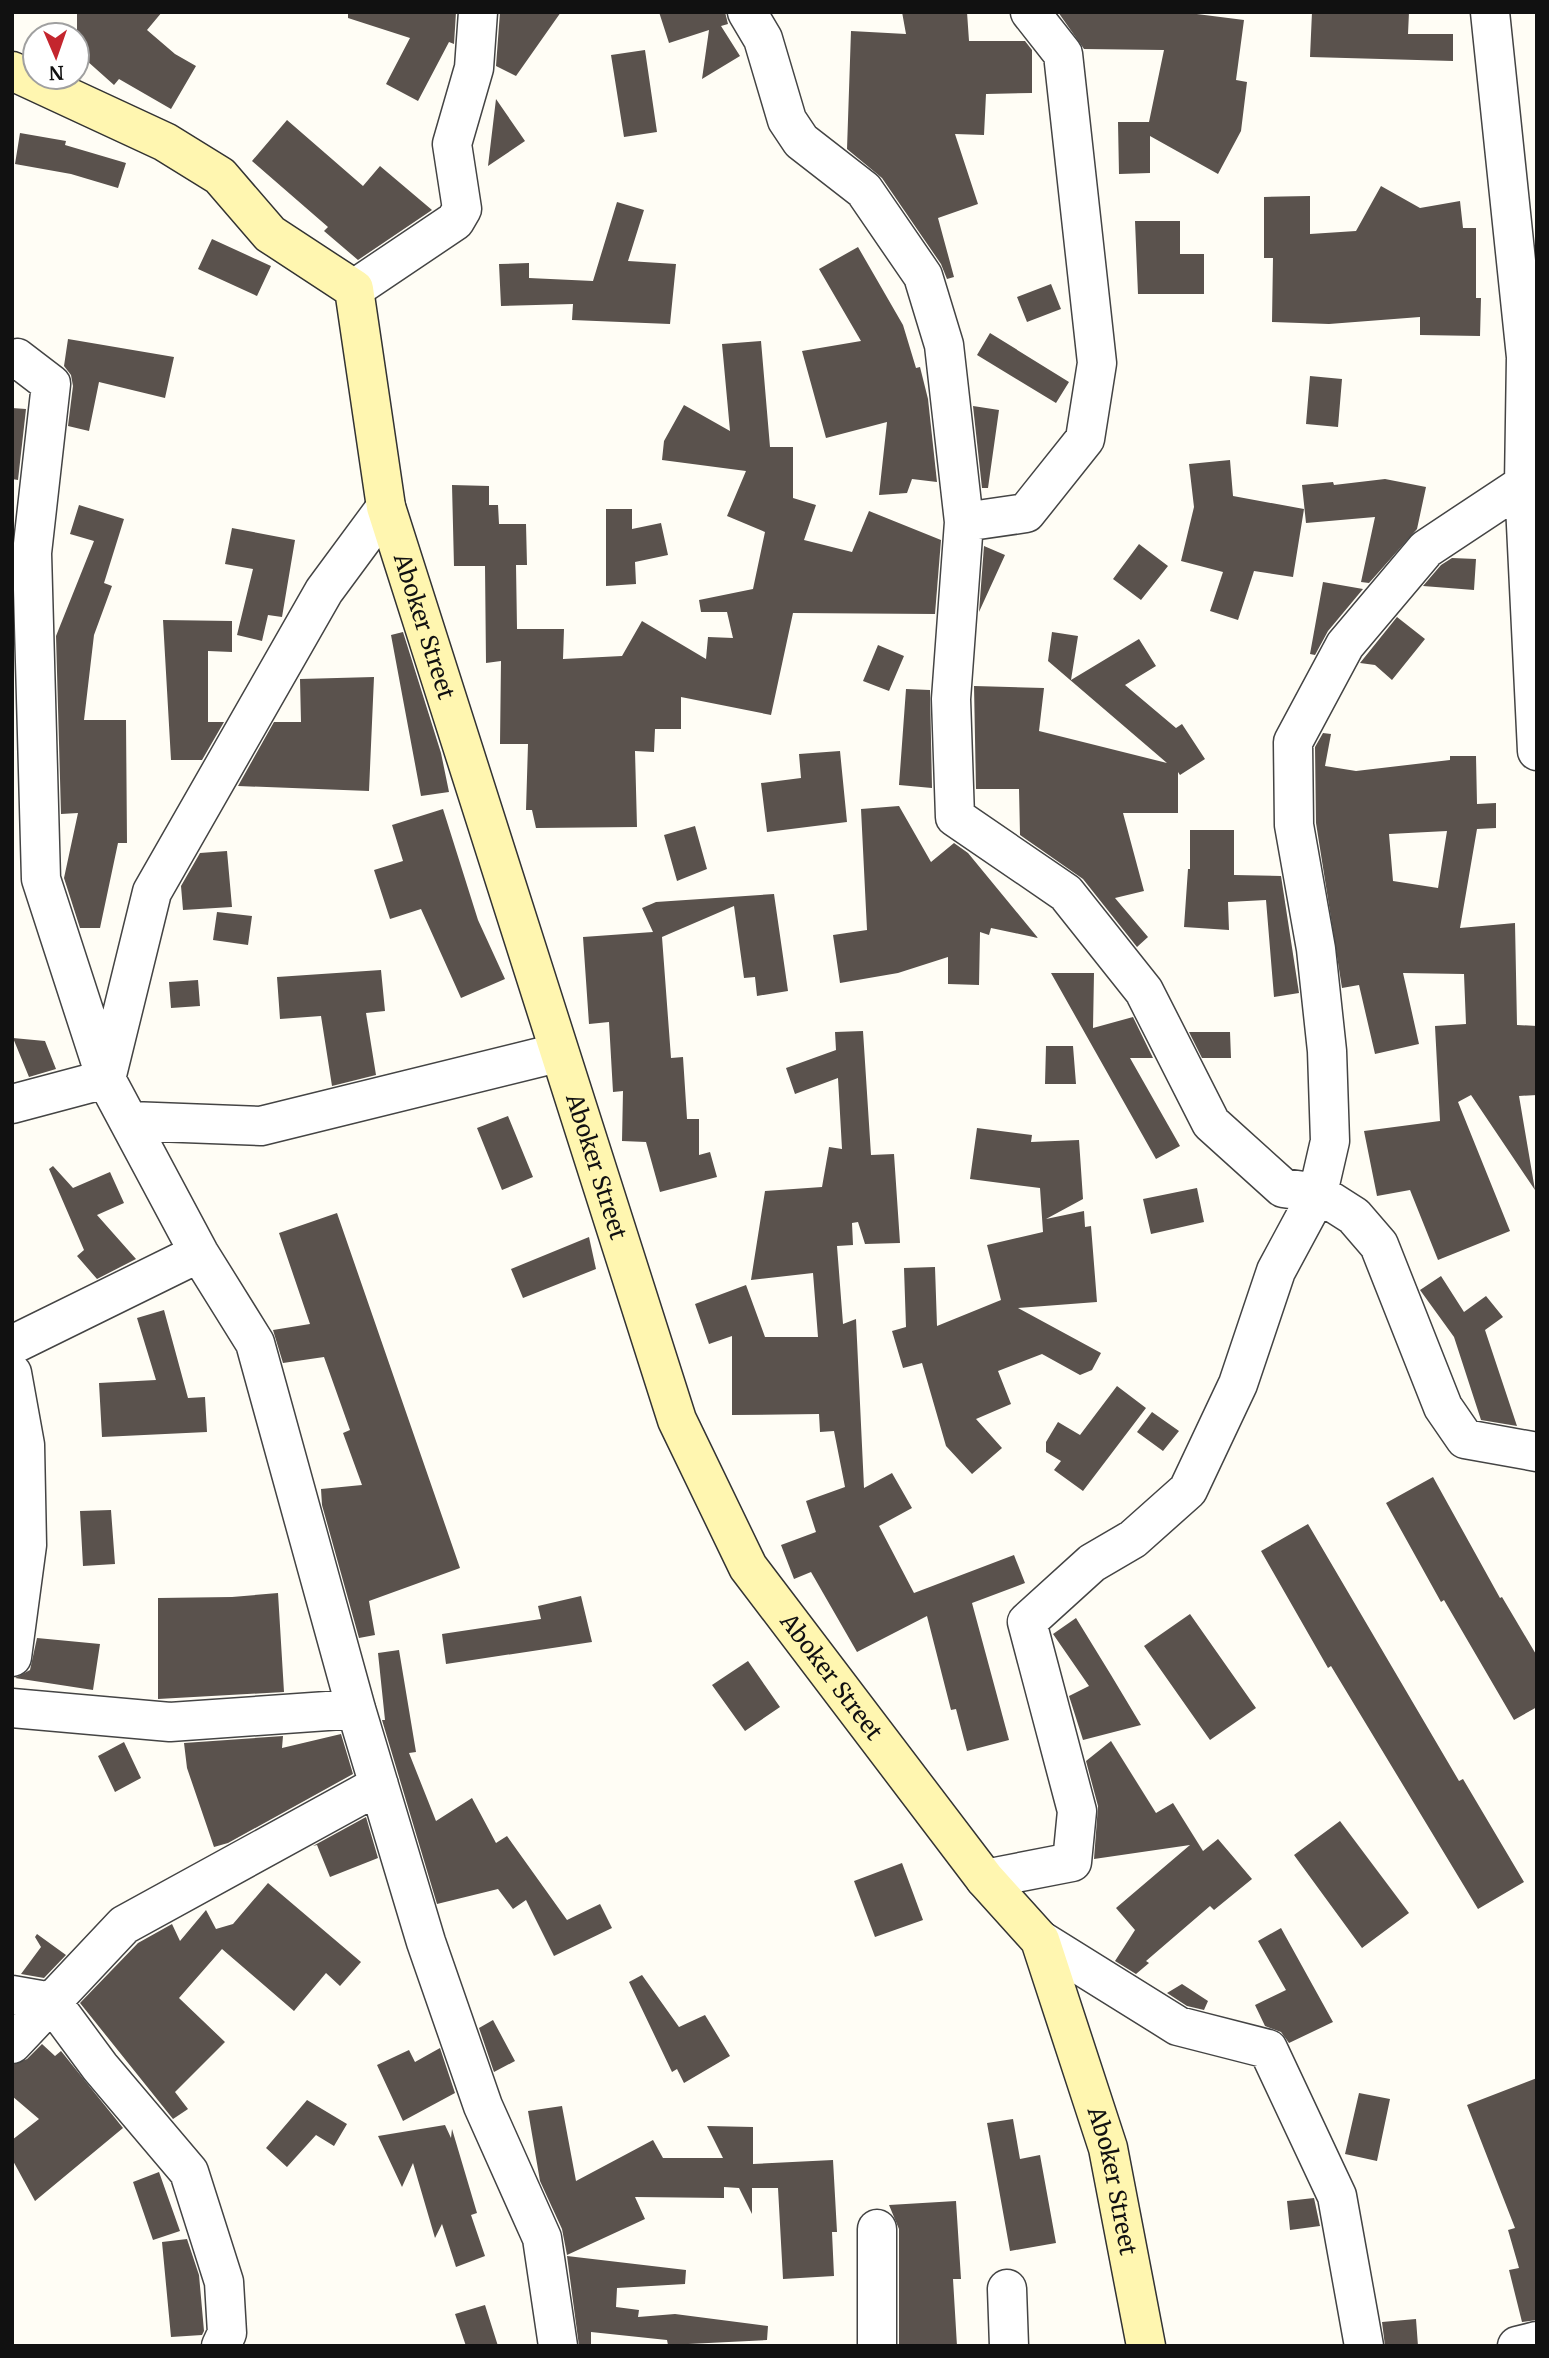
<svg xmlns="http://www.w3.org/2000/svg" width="1549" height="2358" viewBox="0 0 1549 2358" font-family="Merriweather,serif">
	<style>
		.building { fill: #5a524d; fill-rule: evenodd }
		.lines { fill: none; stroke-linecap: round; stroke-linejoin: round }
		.street-casing { stroke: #444; stroke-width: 41 }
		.secondary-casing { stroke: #333; stroke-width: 41 }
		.street { stroke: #fff; stroke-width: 38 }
		.secondary { stroke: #fff6b0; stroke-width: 38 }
		.labels { text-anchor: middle; stroke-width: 7; stroke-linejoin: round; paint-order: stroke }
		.street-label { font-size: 23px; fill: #111; stroke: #fff }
	</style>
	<rect width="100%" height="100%" fill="#fffdf5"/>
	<path class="building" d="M77 12H162L147 30 175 54 196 66 171 109 119 79 114 85 77 52Z
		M348 12H456L454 44 449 42 418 101 386 84 410 38 348 18Z
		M500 12H561L516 76 496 66Z
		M659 12H725L728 24 721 26 740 56 702 79 709 30 669 43Z
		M902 12H967L969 41H1025L1032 50V93L986 94 984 135 955 134 978 204 938 218 954 277 947 279 941 264 882 178 847 149 851 31 906 34Z
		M1058 12H1181L1244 20 1236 80 1247 82 1241 131 1218 174 1150 136V173L1119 174 1118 122H1149L1164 50 1084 49Z
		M1312 12H1409L1408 34H1453V61L1310 57Z
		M645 50 657 132 624 137 611 55Z
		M496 99 525 141 488 166Z
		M287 120 363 186 380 166 432 210 358 260 324 231 328 227 252 161Z
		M20 133 66 141 65 145 126 163 118 188 71 174 15 164Z
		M1381 186 1420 208 1460 201 1463 228H1476V298H1481L1480 336 1420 335V317L1329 324 1272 322 1273 258H1264V197L1310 196V234L1356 231Z
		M617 202 644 210 628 261 676 264 670 324 572 320 573 304 501 306 499 264 529 263V278L593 281Z
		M1135 221H1180V254H1204V294H1138Z
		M212 239 271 266 257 296 198 269Z
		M858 247 903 325 916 368 920 367 928 399 937 482 912 479 907 493 879 495 887 422 826 438 802 351 861 341 819 269Z
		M1051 284 1061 309 1027 322 1017 297Z
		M990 333 1069 382 1056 403 977 355Z
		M68 339 174 357 165 398 99 382 89 431 68 426 73 386 71 375 64 366Z
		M761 341 770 447H793V498L816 505 804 540 852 552 869 511 941 540 935 614 793 613 771 715 681 697V729H655L654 752 635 751 637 827 536 828 532 810H526L528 744H500L501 661 486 663 485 566H454L452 485 489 486V505H498L499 524H526L527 565H516L517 629H564L563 659 622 656 642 621 706 659 708 637 733 638 727 612H701L699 600 753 589 765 532 727 516 746 471 662 460 664 441 684 405 730 431 722 344Z
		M1310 376 1342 379 1338 427 1306 424Z
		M973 406 999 410 988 488H982Z
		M12 408 26 409 18 480 12 479Z
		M1230 460 1233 496 1304 509 1293 577 1254 571 1238 620 1210 611 1223 572 1181 561 1194 507 1189 464Z
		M1385 479 1426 487 1417 529 1369 583 1361 582 1375 517 1306 523 1302 485 1333 482 1334 485Z
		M79 505 124 519 104 583 112 586 94 635 84 720H126L127 843H118L100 928H80L64 878 78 813 61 814 56 636 94 541 70 534Z
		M606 509H632V529L661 523 668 555 635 562 636 584 606 586Z
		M232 528 295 540 282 617 268 615 262 641 237 635 253 569 225 564Z
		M1139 544 1168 566 1141 600 1113 579Z
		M984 546 1005 555 979 612Z
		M1452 558 1476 559 1474 590 1423 586 1441 565Z
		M1323 582 1363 589 1328 631 1315 655 1310 654Z
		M1397 617 1425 639 1392 680 1375 665 1360 663Z
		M163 620 232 621V652L208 651V722H224L202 760H171Z
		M403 632 441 753 449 792 421 796 391 635Z
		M1052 632 1078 636 1071 680 1139 639 1156 666 1125 685 1176 728 1182 724 1205 759 1180 775 1178 772V813H1123L1144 891 1115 898 1148 937 1137 947 1083 879 1020 835 1019 789H976L974 686 1044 688 1039 731 1167 763 1048 661Z
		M878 645 904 656 889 691 863 681Z
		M374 677 369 791 238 786 274 722H301L300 679Z
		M906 689 930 690 932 788 899 785Z
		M1323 733 1331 734 1325 766 1356 771 1450 760V756H1476L1477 804 1496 803V828L1477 829 1460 928 1515 923 1517 1025 1537 1026V1095L1519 1096 1535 1190 1471 1095 1458 1102 1510 1231 1438 1260 1410 1190 1377 1196 1364 1131 1440 1121 1435 1026 1466 1024 1464 974 1403 973 1419 1044 1375 1054 1359 985 1342 988 1316 823 1315 747ZM1447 831 1438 888 1393 881 1389 834Z
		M840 751 847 822 767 832 761 783 801 778 799 754Z
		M899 806 931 862 954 843 968 853 1038 938 991 928 989 935 980 932 979 985 948 984V957L898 973 840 983 833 935 867 930 861 809Z
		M443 809 478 920 505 979 461 998 421 909 390 919 374 870 403 861 392 825Z
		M695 826 707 869 677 881 664 835Z
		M1190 830H1234V875L1281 876 1299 993 1274 997 1266 900 1228 902 1229 930 1184 927 1188 869H1190Z
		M227 851 232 907 183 910 181 886 200 853Z
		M774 894 788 991 757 996 755 977 744 978 734 906 662 937 671 1058 683 1057 687 1119H699V1155L710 1152 717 1177 660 1192 646 1142 622 1141 623 1091 613 1092 609 1022 589 1024 583 937 653 932 642 908 656 902Z
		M217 912 252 916 248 945 213 940Z
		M381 970 385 1011 366 1013 376 1075 332 1086 321 1016 280 1019 277 977Z
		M1051 973H1094L1093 1028 1133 1017 1153 1058H1130L1180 1146 1156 1159Z
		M198 980 200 1006 171 1008 169 982Z
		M863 1031 871 1155 894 1154 900 1243 865 1244 858 1222 852 1223 853 1245 837 1246 843 1324 856 1319 864 1488 892 1473 912 1508 879 1526 914 1593 1014 1555 1025 1583 972 1603 1009 1740 967 1751 956 1709 951 1710 927 1616 857 1652 811 1572 794 1579 781 1545 816 1532 806 1501 845 1487 834 1431 820 1432 819 1414 732 1415V1336L709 1344 695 1304 746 1285 765 1337H818L813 1273 751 1280 765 1191 822 1187 829 1147 842 1149 838 1078 795 1094 786 1068 836 1050 835 1032Z
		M1189 1032H1230L1231 1058H1202Z
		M13 1038 45 1041 56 1069 29 1077Z
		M1046 1046H1073L1076 1084H1045Z
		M508 1116 533 1177 502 1190 477 1128Z
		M977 1128 1032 1135 1031 1142 1079 1140 1083 1199 1046 1219 1084 1211 1085 1227 1091 1226 1097 1302 1018 1308 1101 1353 1092 1370 1080 1375 1042 1354 998 1371 1011 1404 976 1419 1002 1448 972 1474 946 1446 922 1363 903 1368 892 1331 906 1327 904 1268 935 1267 937 1326 1001 1300 987 1245 1043 1232 1040 1188 970 1179Z
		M53 1166 73 1188 110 1172 124 1203 97 1215 136 1259 97 1279 77 1256 84 1250 49 1169Z
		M1197 1188 1204 1222 1151 1234 1143 1199Z
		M337 1213 460 1568 369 1601 375 1635 359 1638 322 1505 321 1489 362 1485 343 1433 350 1430 324 1357 283 1363 273 1330 310 1324 279 1233Z
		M589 1237 596 1269 523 1298 511 1269Z
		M1441 1276 1464 1312 1486 1296 1503 1317 1485 1330 1517 1426 1481 1420 1454 1337 1420 1290Z
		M164 1310 188 1398 205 1397 207 1432 102 1437 99 1383 156 1380 137 1318Z
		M1117 1386 1146 1408 1083 1491 1054 1470 1061 1461 1046 1452V1442L1058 1422 1080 1435Z
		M1152 1412 1179 1431 1163 1451 1137 1432Z
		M1433 1477 1500 1598 1502 1597 1537 1656V1707L1514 1720 1444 1600 1441 1602 1386 1503Z
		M111 1510 115 1564 83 1566 80 1511Z
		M1308 1524 1459 1781 1463 1779 1524 1882 1478 1909 1331 1666 1328 1668 1261 1551Z
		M278 1593 284 1692 158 1699V1598L232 1597Z
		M581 1596 592 1642 446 1664 442 1634 541 1619 538 1606Z
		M1190 1614 1256 1708 1210 1740 1144 1646Z
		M1076 1618 1111 1675 1141 1725 1083 1740 1069 1696 1089 1686 1053 1634Z
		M37 1638 100 1644 93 1690 15 1678 30 1670Z
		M399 1650 416 1752 409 1753 436 1821 472 1798 496 1843 507 1836 567 1920 600 1904 612 1928 554 1956 526 1900 513 1909 498 1889 437 1904 382 1720H385L378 1653Z
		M748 1661 780 1707 745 1731 712 1685Z
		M341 1734 353 1774 228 1843 214 1847 187 1768 184 1743 283 1736 282 1748Z
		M1111 1741 1156 1813 1173 1803 1203 1851 1218 1839 1252 1879 1214 1910 1210 1906 1146 1961 1149 1963 1136 1974 1115 1961 1135 1930 1116 1908 1190 1845 1094 1859 1098 1806 1086 1761Z
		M124 1742 141 1778 115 1792 98 1756Z
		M366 1817 378 1858 330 1877 317 1845 313 1846Z
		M1340 1821 1409 1913 1362 1948 1294 1855Z
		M902 1863 923 1920 875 1937 854 1881Z
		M268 1883 361 1962 340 1986 326 1973 294 2011 222 1949 179 1998 225 2042 175 2092 188 2109 173 2119 80 2003 138 1943 172 1924 180 1941 206 1910 216 1929 233 1924Z
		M1281 1928 1333 2022 1289 2043 1281 2032 1265 2026 1255 2005 1286 1990 1258 1941Z
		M37 1934 66 1955 44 1978 21 1974 41 1947 35 1937Z
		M642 1975 679 2027 705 2015 730 2056 684 2083 677 2069 672 2072 629 1982Z
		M1182 1984 1208 2001 1204 2010 1187 2006 1167 1993Z
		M493 2020 515 2061 494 2072 479 2028Z
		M42 2044 55 2056 61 2051 123 2128 35 2201 12 2159V2140L39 2119 12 2096V2065L27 2059Z
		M440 2048 455 2093 403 2121 377 2065 409 2050 415 2062Z
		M1537 2078V2320L1522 2322 1509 2270 1519 2268 1508 2230 1515 2228 1467 2105Z
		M1359 2093 1390 2099 1377 2161 1345 2154Z
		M307 2100 347 2124 334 2146 316 2135 287 2167 266 2148Z
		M562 2106 576 2181 653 2140 663 2158H723L707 2126 753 2127V2164L833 2160 837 2232H832L834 2276 783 2279 778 2188H752V2214L739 2188 724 2187V2198L635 2197 645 2219 567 2255 562 2229 540 2181 528 2111Z
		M1013 2119 1020 2159 1040 2155 1056 2243 1010 2251 987 2123Z
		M445 2125 451 2138 452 2129 477 2213 471 2215 485 2256 456 2267 442 2224 435 2238 413 2163 402 2187 378 2136Z
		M159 2172 180 2231 153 2240 133 2182Z
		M1314 2198 1320 2226 1290 2230 1287 2201Z
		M956 2201 961 2279H953L957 2346H899V2229L889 2205Z
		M187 2239 199 2275 204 2331 202 2335 171 2337 162 2242Z
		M567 2256 686 2270 685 2284 617 2288 616 2307 639 2310 638 2317 675 2314 768 2326 767 2340 668 2345 667 2340 591 2332V2346H579Z
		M485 2305 498 2346H466L455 2314Z
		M1416 2319 1418 2346H1385L1382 2322Z"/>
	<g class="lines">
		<defs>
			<path id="street" d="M747 12 763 39 787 120 801 141 864 190 923 276 944 345 964 522 951 699 955 817 1066 893 1144 991 1211 1123 1283 1188 1318 1193 1330 1141 1327 1051 1316 949 1294 825 1293 742 1345 645 1426 549 1524 484
				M1490 12 1526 357 1524 484 1537 751
				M354 289 455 221 462 209 452 144 474 68 478 12
				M12 361 17 358 51 384 32 553 41 879 106 1079 12 1104
				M386 507 324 591 152 892 106 1079 199 1253 255 1343 356 1709 426 1942 483 2106 542 2238 558 2346
				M964 522 1026 513 1085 439 1097 363 1063 54 1030 12
				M130 1121 261 1126 557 1053
				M12 1345 199 1253
				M12 1373 25 1445 27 1545 12 1657
				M12 1708 170 1722 356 1709
				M985 1879 1072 1862 1077 1811 1027 1622 1092 1563 1133 1539 1188 1490 1238 1384 1276 1271 1318 1193 1354 1216 1379 1245 1443 1407 1465 1439 1537 1452
				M1040 1940 1178 2026 1268 2049 1337 2196 1364 2346
				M12 1995 52 2002 100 2067 189 2172 224 2282 227 2333 221 2346
				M12 2044 124 1925 379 1785
				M1007 2289 1009 2346
				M877 2346V2229
				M1517 2346 1537 2341"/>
			<g id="secondary">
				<path id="s1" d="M12 71 165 142 220 176 270 234 354 289 386 507 677 1420 748 1567 985 1879 1040 1940 1108 2148 1146 2346"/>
			</g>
		</defs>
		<use href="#street" class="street-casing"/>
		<use href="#secondary" class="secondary-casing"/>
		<use href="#street" class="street"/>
		<use href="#secondary" class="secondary"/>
	</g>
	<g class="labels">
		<g class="street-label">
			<text dy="8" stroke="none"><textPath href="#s1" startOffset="756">Aboker Street</textPath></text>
			<text dy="8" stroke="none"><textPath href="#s1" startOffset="1323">Aboker Street</textPath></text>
			<text dy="8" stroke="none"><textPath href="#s1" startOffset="1890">Aboker Street</textPath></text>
			<text dy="8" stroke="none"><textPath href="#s1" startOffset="2478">Aboker Street</textPath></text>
		</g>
	</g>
	<rect width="1549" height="2358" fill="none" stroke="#111111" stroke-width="28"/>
	<g transform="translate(56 56) rotate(178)"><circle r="33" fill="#ffffff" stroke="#a0a0a0" stroke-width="2"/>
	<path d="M0-5L12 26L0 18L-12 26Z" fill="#c4262e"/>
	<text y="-10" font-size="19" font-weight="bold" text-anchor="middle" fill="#111111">N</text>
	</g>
</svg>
